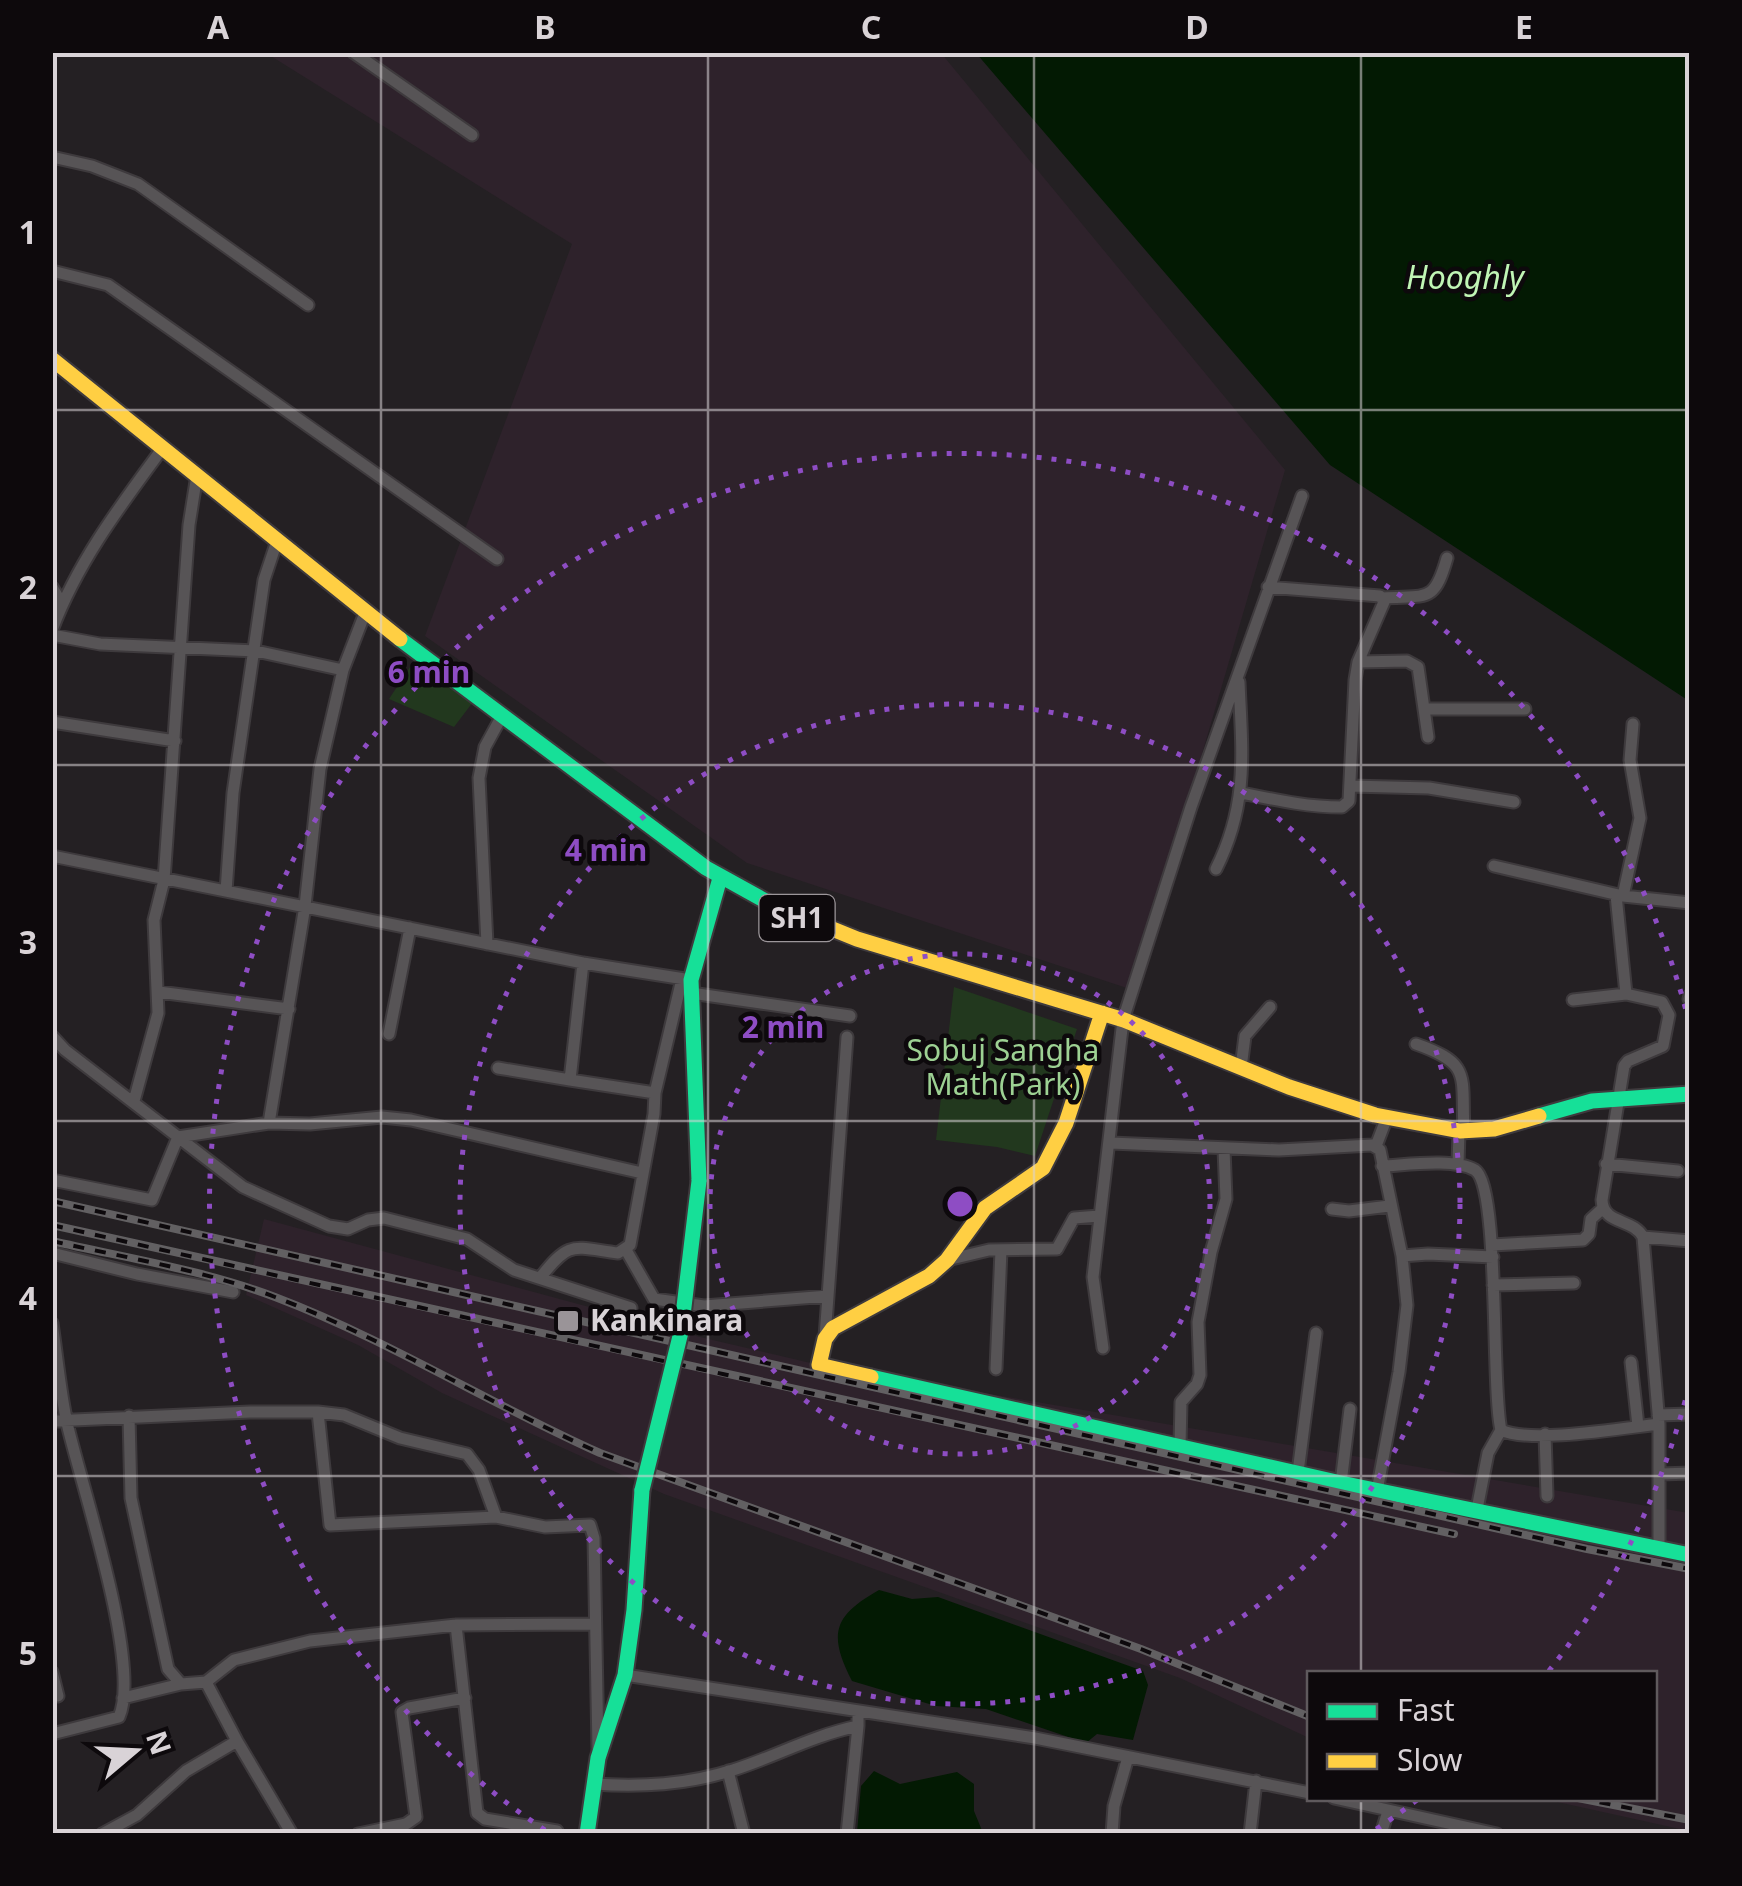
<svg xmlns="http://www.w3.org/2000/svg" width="1742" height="1886" viewBox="0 0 1742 1886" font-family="'Noto Sans',sans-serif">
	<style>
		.built { fill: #2e222b }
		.green { fill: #22381e }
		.water { fill: #031a03 }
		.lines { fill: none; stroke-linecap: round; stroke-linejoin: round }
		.street-casing { stroke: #3e3a3d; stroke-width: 15 }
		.fast-casing { stroke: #3e3a3d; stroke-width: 19 }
		.slow-casing { stroke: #3e3a3d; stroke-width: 19 }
		.street { stroke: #575456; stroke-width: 11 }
		.fast { stroke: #16e098; stroke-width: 15 }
		.slow { stroke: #ffcf43; stroke-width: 15 }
		.rail-casing { stroke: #626062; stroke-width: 8 }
		.rail { stroke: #0d090c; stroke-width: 4; stroke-dasharray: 11; stroke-linecap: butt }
		.fast-bridge-casing { stroke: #3e3a3d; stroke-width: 19; stroke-linecap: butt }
		.fast-bridge { stroke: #16e098; stroke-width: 15 }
		.grid { fill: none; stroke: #d9d3d7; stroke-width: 2.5; stroke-opacity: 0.55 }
		.ring { fill: none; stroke: #8e4dc4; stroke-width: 5; stroke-dasharray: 5 10 }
		.poi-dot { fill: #9a9498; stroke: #0d090c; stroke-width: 4 }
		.labels { text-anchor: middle; stroke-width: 9; stroke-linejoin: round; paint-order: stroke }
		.shield { fill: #0d090c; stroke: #9c969a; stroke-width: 2.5 }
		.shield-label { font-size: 28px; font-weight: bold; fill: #d9d3d7 }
		.park-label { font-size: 30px; fill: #9dd193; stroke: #0d090c }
		.poi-label { font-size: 30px; font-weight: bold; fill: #d9d3d7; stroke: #0d090c; text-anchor: start }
		.water-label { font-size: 32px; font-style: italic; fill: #c0f5b5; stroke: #0d090c }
		.centre { fill: #8e4dc4; stroke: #0d090c; stroke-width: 5 }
		.ring-label { font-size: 30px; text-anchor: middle; font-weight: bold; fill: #8e4dc4; stroke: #0d090c; stroke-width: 9; stroke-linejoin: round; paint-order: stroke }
		.neatline { fill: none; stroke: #d9d3d7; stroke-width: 4 }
		.grid-label { font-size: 32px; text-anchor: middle; font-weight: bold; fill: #d9d3d7 }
	</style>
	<rect width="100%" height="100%" fill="#242023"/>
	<path class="built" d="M266 53H941L1285 470 1133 990 747 863 425 636 572 244Z
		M264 1219 700 1337 819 1365 1689 1513V1831L1544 1799 1654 1798V1674H1310L1309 1738 1180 1678 664 1494 442 1393 358 1345 246 1295Z"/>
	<path class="green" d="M416 658 473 702 454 727 389 699Z
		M954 987 1077 1029 1035 1156 997 1147 936 1140Z"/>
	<path class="water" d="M976 53H1689V701L1330 465Z
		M879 1590 912 1599 938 1597 1143 1671 1148 1685 1133 1740 1097 1734 1086 1743 986 1709 936 1706 852 1681C828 1634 833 1616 879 1590Z
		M874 1771 900 1784 957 1772 974 1784V1811L983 1833H857L861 1786Z"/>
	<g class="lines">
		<defs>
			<path id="street" d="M353 52 472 135
				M52 157 92 166 138 184 308 305
				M52 271 108 285 497 559
				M52 587 62 604
				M1383 598C1427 595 1434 604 1447 558
				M52 630C77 563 120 506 162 449
				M52 635 100 644 256 651 343 670
				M1358 662 1407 661 1418 667 1428 737
				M1424 709H1525
				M52 722 175 741
				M1351 786 1429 788 1514 802
				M1242 793C1276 800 1307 807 1342 807L1349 801 1355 680 1358 662 1384 602 1380 596 1268 587
				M52 856 583 963 691 980
				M1494 866 1623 896 1690 903
				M1216 869C1249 803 1242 752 1239 682
				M226 891 233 793 264 580 277 541
				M1616 895 1626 994 1662 1002 1669 1015 1663 1046 1628 1061 1624 1066 1602 1200C1603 1225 1633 1218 1643 1237L1659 1424V1549
				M1623 896 1640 818 1630 760 1633 724
				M487 944 479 778 485 747 503 714
				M159 992 289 1009
				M691 993 850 1016
				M1689 999 1690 995
				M1573 1000 1626 994
				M389 1034 410 928
				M52 1036 65 1050 243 1187 329 1226 348 1229 368 1220 384 1218 467 1239 514 1270 631 1308
				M1416 1044C1473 1064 1461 1076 1464 1131
				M498 1068 570 1080 583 963
				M1241 1068 1245 1036 1270 1007
				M655 1093 682 979
				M134 1101 158 1013 154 920 164 880 189 525 197 475
				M269 1123 305 906 320 769 343 670 365 613
				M1111 1143 1279 1150 1372 1145 1380 1150 1402 1256 1407 1305 1399 1372 1377 1491
				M1376 1146 1387 1117
				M1606 1164 1678 1171
				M1458 1165 1459 1131
				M1382 1166C1406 1165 1454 1158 1475 1170 1500 1186 1491 1389 1501 1430 1529 1444 1624 1428 1659 1424
				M52 1180 152 1200 178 1137 269 1123 310 1124 382 1117 411 1120 642 1173
				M1332 1209 1349 1211 1389 1206
				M1643 1237 1690 1241
				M1492 1245 1583 1240 1589 1234 1591 1219 1602 1209
				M626 1250 654 1299 704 1306 828 1296
				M52 1253 137 1274 233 1292
				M1402 1256 1428 1254 1493 1257
				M947 1260 989 1250 1057 1249 1074 1218 1099 1216
				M540 1278C570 1240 572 1247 618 1253L630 1245 654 1114 655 1093 570 1080
				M1493 1285 1574 1283
				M52 1323C57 1356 60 1391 67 1423 81 1485 142 1665 119 1717L52 1734
				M825 1337 847 1037
				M1103 1348 1093 1277 1123 1020 1191 807 1302 496
				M1631 1362 1638 1426
				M996 1369 1001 1250
				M318 1412 330 1525 496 1517
				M1658 1415 1690 1414
				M129 1416 131 1498 168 1669 181 1684 206 1682
				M52 1421 250 1412H318L344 1415 400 1438 467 1454 479 1470 496 1517 545 1527 590 1525 594 1538 598 1749
				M1545 1434 1547 1496
				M1180 1445 1181 1402 1197 1384 1200 1375 1198 1322 1211 1252 1226 1199 1224 1149
				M1298 1472 1316 1333
				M1661 1474 1690 1473
				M1341 1483 1350 1409
				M1477 1509 1488 1453 1501 1430
				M456 1625 477 1813 485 1819 557 1831
				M52 1672 58 1696
				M625 1675 1035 1738 1310 1793
				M123 1698 181 1684
				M728 1771 744 1834
				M593 1784C641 1787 687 1785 733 1770 777 1756 811 1736 858 1726V1712
				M1334 1798 1497 1834
				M102 1834 137 1815 186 1771 237 1741
				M292 1834 237 1741 206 1682 234 1660 310 1641 456 1625 594 1624
				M358 1834 406 1824 416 1817 402 1712 409 1708 465 1698
				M847 1834 858 1726
				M1112 1834 1114 1806 1128 1757
				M1250 1834 1256 1781
				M1381 1834 1388 1811"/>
			<path id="fast" d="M400 639 706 868 771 904
				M1539 1116 1592 1101 1690 1094
				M699 1181 691 980 720 878
				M871 1377 1341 1483 1690 1555
				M587 1834 598 1758 625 1675 634 1610 642 1490"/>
			<path id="slow" d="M52 359 400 639
				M771 904 857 939 1124 1020 1289 1087 1375 1115 1460 1131 1494 1129 1539 1116
				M871 1377 819 1365 825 1339 833 1328 929 1276 947 1260 985 1208 1043 1168 1066 1123 1102 1013"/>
		</defs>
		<use href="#street" class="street-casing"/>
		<use href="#fast" class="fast-casing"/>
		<use href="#slow" class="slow-casing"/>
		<use href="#street" class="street"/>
		<use href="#fast" class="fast"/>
		<use href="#slow" class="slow"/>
		<defs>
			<path id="rail" d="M52 1201 1587 1549 1690 1569
				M52 1225C519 1331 987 1431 1454 1534
				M52 1241C126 1258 204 1270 275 1297 388 1340 490 1404 600 1453L1141 1649 1310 1717
				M1578 1798 1690 1820"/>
		</defs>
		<use href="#rail" class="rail-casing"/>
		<use href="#rail" class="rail"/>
		<defs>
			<path id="fast-bridge" d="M642 1490 681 1332 699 1181"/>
		</defs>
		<use href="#fast-bridge" class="fast-bridge-casing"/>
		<use href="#fast-bridge" class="fast-bridge"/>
	</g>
	<path class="grid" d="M381 52V1834M708 52V1834M1034 52V1834M1361 52V1674M52 410H1690M52 765H1690M52 1121H1690M52 1476H1690M1361 1798V1834"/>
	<g class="ring">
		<circle cx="960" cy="1204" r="250"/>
		<circle cx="960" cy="1204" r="500"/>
		<path d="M1689 1386A751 751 0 0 1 1548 1672M1417 1800A751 751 0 0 1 1375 1830M545 1830A751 751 0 1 1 1689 1022"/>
	</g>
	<rect class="poi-dot" x="556" y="1309" width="24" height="24" rx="5"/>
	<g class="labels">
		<rect class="shield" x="759.5" y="895" width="75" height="46" rx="8"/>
		<g class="shield-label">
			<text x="797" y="928">SH1</text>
		</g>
		<g class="park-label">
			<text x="1003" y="1061">Sobuj Sangha<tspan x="1003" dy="34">Math(Park)</tspan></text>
		</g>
		<g class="poi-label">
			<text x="590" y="1331">Kankinara</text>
		</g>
		<g class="water-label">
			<text x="1465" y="289">Hooghly</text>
		</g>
	</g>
	<circle cx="960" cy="1204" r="15" class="centre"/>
	<g class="ring-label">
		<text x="429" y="683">6 min</text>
		<text x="606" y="861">4 min</text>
		<text x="783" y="1038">2 min</text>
	</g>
	<rect width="1742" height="1886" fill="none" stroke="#0d090c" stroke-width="110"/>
	<rect x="1307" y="1671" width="350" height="130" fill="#0d090c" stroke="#5f5a5d" stroke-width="2.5"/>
	<rect x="1327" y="1704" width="50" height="15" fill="#16e098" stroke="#5f5a5d" stroke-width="2.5"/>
	<text x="1397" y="1721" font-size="30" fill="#d9d3d7">Fast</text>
	<rect x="1327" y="1754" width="50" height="15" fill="#ffcf43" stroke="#5f5a5d" stroke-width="2.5"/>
	<text x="1397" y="1771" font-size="30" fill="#d9d3d7">Slow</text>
	<g transform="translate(135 1751) rotate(71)" stroke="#0d090c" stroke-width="8" paint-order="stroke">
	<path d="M0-8L18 38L0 25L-18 38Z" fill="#d9d3d7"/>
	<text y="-15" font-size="28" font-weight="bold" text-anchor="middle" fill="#d9d3d7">N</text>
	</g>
	<rect x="55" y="55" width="1632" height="1776" class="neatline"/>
	<g class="grid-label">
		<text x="218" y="39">A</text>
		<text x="545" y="39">B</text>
		<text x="871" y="39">C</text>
		<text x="1197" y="39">D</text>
		<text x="1524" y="39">E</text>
		<text x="28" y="244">1</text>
		<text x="28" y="599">2</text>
		<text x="28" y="954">3</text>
		<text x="28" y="1310">4</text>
		<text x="28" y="1665">5</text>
	</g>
</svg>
